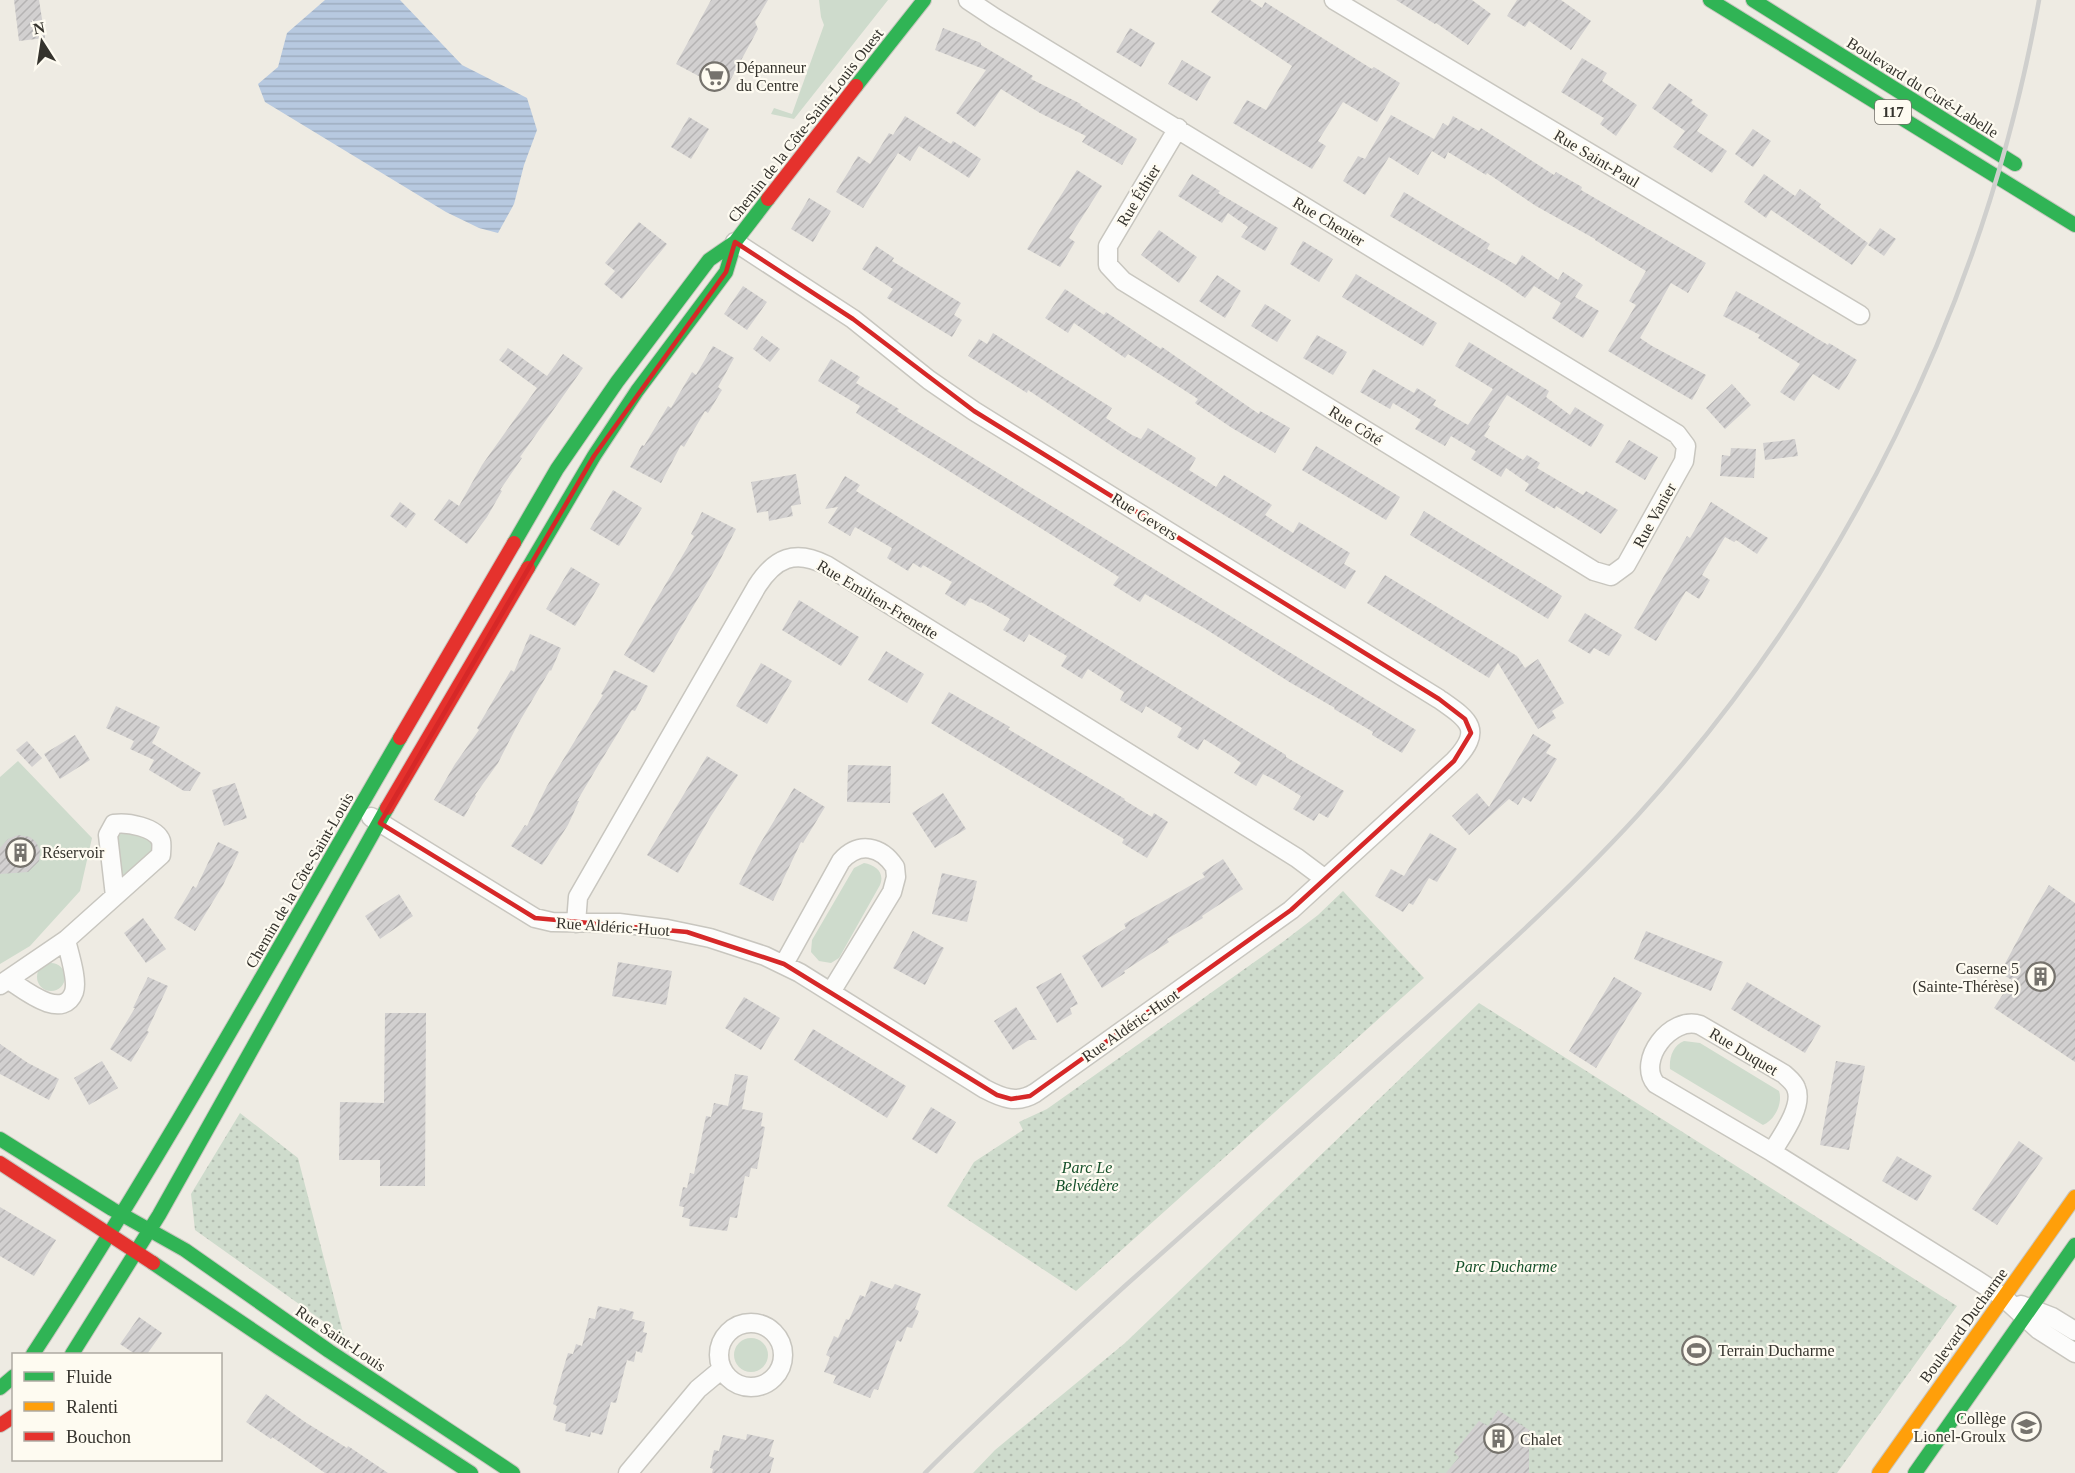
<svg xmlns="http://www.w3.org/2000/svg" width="2075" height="1473" viewBox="0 0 2075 1473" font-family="Georgia,serif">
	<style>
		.grass { fill: #cedbcc }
		.park { fill: url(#park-dots) }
		.water { fill: url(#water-rules) }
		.building { fill: url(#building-hatch) }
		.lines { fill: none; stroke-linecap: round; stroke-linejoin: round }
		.street-casing { stroke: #c8c6bf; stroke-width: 21 }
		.fast-casing { stroke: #c8c6bf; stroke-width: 16 }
		.slow-casing { stroke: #c8c6bf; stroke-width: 16 }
		.jam-casing { stroke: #c8c6bf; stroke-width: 16 }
		.street { stroke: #fcfcfb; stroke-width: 18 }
		.fast { stroke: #30b455; stroke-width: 14 }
		.slow { stroke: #ff9f0a; stroke-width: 14 }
		.jam { stroke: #e5322d; stroke-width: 14 }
		.rail { stroke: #cfcfcd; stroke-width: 4.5 }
		.marked { fill: none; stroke: #d62828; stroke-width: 4.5; stroke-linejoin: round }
		.labels { text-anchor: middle; stroke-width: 4.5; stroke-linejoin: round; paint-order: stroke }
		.shield { fill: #fefbf1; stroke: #716f68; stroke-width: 1.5 }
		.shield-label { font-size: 15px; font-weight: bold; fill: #35332d }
		.poi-label { font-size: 16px; fill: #35332d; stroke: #fefbf1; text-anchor: start }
		.street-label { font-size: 16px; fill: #35332d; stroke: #fefbf1 }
		.park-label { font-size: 16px; font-style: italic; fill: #144f28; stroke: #fefbf1 }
	</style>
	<defs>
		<pattern id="park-dots" width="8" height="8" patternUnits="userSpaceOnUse" patternTransform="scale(1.5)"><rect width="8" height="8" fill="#cedbcc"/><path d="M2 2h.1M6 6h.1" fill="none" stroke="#b2bcb0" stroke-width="1.8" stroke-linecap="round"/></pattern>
		<pattern id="water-rules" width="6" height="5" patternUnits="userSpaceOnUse" patternTransform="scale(1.5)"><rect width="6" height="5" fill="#b7c9e0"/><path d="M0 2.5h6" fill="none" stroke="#9eadc0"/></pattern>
		<pattern id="building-hatch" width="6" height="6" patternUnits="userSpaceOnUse" patternTransform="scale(1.5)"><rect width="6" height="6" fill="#d2d0d0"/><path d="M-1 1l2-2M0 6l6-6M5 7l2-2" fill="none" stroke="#b5b3b3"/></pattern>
	</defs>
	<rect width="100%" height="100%" fill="#eeebe3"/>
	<path class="grass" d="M819 0H888L794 119 771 114 774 108 792 114 824 25 821 17Z
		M18 761 92 838 80 891 30 946 0 964V777Z
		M117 830 152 837 157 852 120 884 115 835Z
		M864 863C876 865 885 873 880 885L839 958 831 963 819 961 811 952 812 940 854 868Z
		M37 977a14 14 0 1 1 28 0a14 14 0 1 1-28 0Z
		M1684 1041 1700 1043 1779 1091C1783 1103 1775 1120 1763 1125L1670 1069C1669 1058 1673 1045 1684 1041Z
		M734 1355a17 17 0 1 1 34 0a17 17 0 1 1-34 0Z"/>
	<path class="park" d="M1343 891 1424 978 1076 1291 947 1206 974 1162 1023 1130 1019 1122 1047 1109 1284 941 1318 915Z
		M1479 1003 1957 1306 1837 1473H973L995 1450 1125 1343Z
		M240 1113 298 1158 344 1336 195 1230 191 1194Z"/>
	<path class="water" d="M325 0H400L462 65 527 98 537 130 524 165 514 204 498 233 479 228 446 212 265 102 258 84 278 67 287 33Z"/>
	<path class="building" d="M14 0H39L45 38 19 41Z
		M711 0H768L755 22 758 29 725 90 676 64Z
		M1220 0H1250L1262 8 1265 2 1372 69 1374 67 1400 83 1377 122 1343 102 1318 141 1326 146 1312 169 1233 123 1247 100 1266 110 1292 66 1211 12Z
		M1396 0H1472L1491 14 1468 45 1436 23 1435 24Z
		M1517 0H1561L1591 21 1571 50 1529 21 1525 27 1507 16Z
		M943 28 981 43V45L1033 76 1031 79 1081 104 1080 105 1137 139 1122 165 1082 142 1086 136 1040 113 1001 89 975 127 956 113 986 70 935 50Z
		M1130 28 1155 43 1141 67 1116 52Z
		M1582 58 1607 73 1602 81 1637 105 1616 136 1600 124 1604 118 1561 92Z
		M1182 60 1211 77 1197 101 1168 84Z
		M1669 83 1693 100 1691 103 1708 115 1697 131 1727 151 1712 173 1673 147 1685 131 1652 108Z
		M1391 115 1434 139 1443 123 1448 126 1453 116 1479 131 1481 128 1554 175 1556 172 1582 187 1581 190 1706 263 1688 293 1671 283 1640 338 1652 346 1706 375 1692 400 1608 351 1636 305 1629 301 1646 271 1595 240V239L1536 206 1487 173 1486 175 1448 152 1445 159 1432 151 1418 175 1389 157 1365 195 1343 181 1358 156 1365 159Z
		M905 116 951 144 953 141 981 159 969 178 919 146 910 161 898 153 863 208 836 192 858 156 870 164 889 133 893 135Z
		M689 117 709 129 691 159 671 147Z
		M1753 129 1771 141 1753 167 1735 154Z
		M1077 170 1102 186 1069 238 1075 242 1060 267 1027 249Z
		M1192 174 1220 191 1218 193 1278 228 1265 251 1241 237 1248 227 1228 213 1222 223 1178 196Z
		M1764 174 1795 196 1800 189 1821 204 1819 207 1868 243 1852 265 1771 210 1766 218 1744 202Z
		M1404 192 1490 244 1487 249 1516 265 1522 255 1558 280 1563 272 1583 285 1575 297 1599 311 1583 338 1552 318 1561 303 1534 286 1525 298 1505 284 1390 216Z
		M809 198 831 211 813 242 791 229Z
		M639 222 667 244 622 299 604 284 615 271 605 263Z
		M1880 228 1896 239 1884 256 1868 245Z
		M1159 230 1197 257 1179 283 1141 255Z
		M1303 241 1333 259 1319 282 1290 264Z
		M876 246 894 258 892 261 961 303 954 315 962 320 952 337 887 298 893 289 862 269Z
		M1356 274 1437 323 1423 346 1342 297Z
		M1217 275 1241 291 1225 318 1199 301Z
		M743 286 767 302 747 330 724 314Z
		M1065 289 1104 315 1106 312 1161 349 1162 347 1259 414 1260 411 1290 428 1275 453 1232 428 1195 403 1198 399 1128 354 1125 358 1074 323 1068 333 1045 318Z
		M1736 291 1763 306 1828 345 1829 343 1857 360 1839 390 1813 374 1794 401 1780 392 1800 364 1758 338 1760 335 1723 316Z
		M1265 304 1291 320 1277 342 1251 326Z
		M993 333 1112 408 1106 418 1132 435 1141 439 1148 428 1196 458 1189 470 1216 487 1224 475 1272 505 1265 515 1293 533 1299 522 1350 553 1344 564 1356 571 1345 589 1121 452 1028 390 1027 393 968 356 979 339 987 344Z
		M1317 335 1347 352 1333 375 1303 358Z
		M762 336 780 349 770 362 753 349Z
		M1469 342 1549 391 1546 397 1570 415 1575 407 1604 425 1591 447 1507 395 1488 425 1490 426 1484 436 1523 460 1527 455 1540 463 1537 468 1583 495 1586 491 1618 510 1601 534 1556 506 1555 509 1525 491 1529 484 1506 468 1501 477 1471 459 1476 451 1451 436 1445 446 1415 429 1421 420 1393 403 1390 409 1360 392 1373 369 1414 393 1417 388 1436 400 1433 405 1468 425 1493 389 1455 366Z
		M713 346 734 358 718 387 722 390 708 413 705 411 684 447 681 445 661 483 630 467 642 445 644 446 668 406 671 408 692 372 696 375Z
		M508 348 547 376 563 354 583 368 520 457 522 458 500 490 502 491 487 517 467 544 434 520 449 499 459 506 482 465 537 388 499 360Z
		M831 359 860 377 856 383 899 409 897 411 1416 730 1402 753 1372 735 1373 732 1334 709 1335 708 1291 683 1204 628 1145 594 1140 602 1113 585 1119 577 856 413 860 406 818 381Z
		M1732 384 1751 405 1725 429 1706 408Z
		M1795 439 1798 456 1765 460 1763 443Z
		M1629 440 1658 457 1645 480 1615 462Z
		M1316 446 1400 497 1386 520 1302 470Z
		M1731 448 1756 449 1754 478 1720 476 1722 455 1730 456Z
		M796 474 801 504 791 506 793 516 769 521 768 511 757 513 751 482Z
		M845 476 860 485 856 491 1286 755V757L1344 791 1328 818 1319 813 1314 821 1293 809 1301 796 1273 779 1263 774 1256 786 1234 773 1241 763 1233 757 1204 739 1198 750 1177 737 1182 728 1146 706 1142 713 1120 700 1124 692 1088 669 1082 679 1061 666 1067 656 1029 634 1024 642 1003 630 1010 619 981 602 980 603 970 598 965 606 945 594 952 582 923 565 921 568 913 563 908 571 887 558 892 548 855 527 850 536 828 523 838 507 825 509Z
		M613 490 642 508 619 546 590 529Z
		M400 502 416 514 406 528 390 516Z
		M1711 502 1768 538 1757 554 1736 540 1734 542 1725 537 1702 575 1710 580 1699 599 1686 591 1656 641 1634 628 1687 536 1690 538Z
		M1424 511 1562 596 1548 619 1410 535Z
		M702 512 736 529 717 566 654 673 624 655 694 536 691 534Z
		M571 567 600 584 575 626 546 609Z
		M1385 575 1517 656 1525 668 1538 659 1564 703 1552 711 1556 718 1538 729 1498 663 1489 678 1367 603Z
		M799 600 859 637 841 666 782 630Z
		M1585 613 1622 635 1609 656 1594 648 1590 654 1568 641Z
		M530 634 561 648 551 671 550 670 518 724 498 763 475 795 476 796 464 817 434 800 455 764 479 730 477 728 511 670 514 672Z
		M886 651 924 674 907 703 868 680Z
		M761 663 792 681 767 724 736 706Z
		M614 670 648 686 635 711 632 710 599 764 577 801H579L568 825 542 865 511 846 525 825 527 826 547 786 603 695 601 694Z
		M949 692 1010 727 1008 729 1125 799 1124 800 1152 817 1154 813 1168 822 1147 858 1122 843 1124 839 931 723Z
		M116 706 160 727 152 743 201 773 190 791H184L149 770 154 760 130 749 134 741 106 728Z
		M1533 734 1551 745 1546 753 1557 759 1531 802 1523 797 1518 805 1509 799 1469 835 1452 816 1477 793 1489 807Z
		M75 735 90 760 60 779 44 754Z
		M27 741 42 758 32 767 16 750Z
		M707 756 738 775 711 816 678 873 647 855Z
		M848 765 891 766 890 803 847 802Z
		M235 783 247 818 224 826 212 790Z
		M794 788 825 807 803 843 801 842 773 901 739 884 758 847Z
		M943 793 966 829 935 848 912 813Z
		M1430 833 1457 849 1437 882 1429 878 1413 905 1409 903 1403 912 1375 896 1391 869 1404 876Z
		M18 835 30 837 36 842 40 850 39 861 28 872 0 874V848L8 839Z
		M218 842 239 852 223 885 195 931 174 918 193 886 196 888Z
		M1223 859 1243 889 1202 916 1203 918 1167 939 1169 942 1124 971 1125 973 1102 988 1082 956 1126 928 1124 924 1205 877 1202 873Z
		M942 873 977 881 967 922 932 914Z
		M2049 885 2075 903V1062L1994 1008 2012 980 2000 973 2032 913Z
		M399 894 413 916 380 939 365 916Z
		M143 918 166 949 146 963 124 933Z
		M913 931 944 948 925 985 893 968Z
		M1646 931 1723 962 1711 991 1634 959Z
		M618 962 672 971 666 1005 612 996Z
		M1061 973 1078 1004 1070 1008 1072 1014 1057 1023 1036 987Z
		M148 977 168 986 147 1031 149 1032 131 1062 110 1049 135 1008H133Z
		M1614 977 1642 993 1596 1068 1569 1051Z
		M1747 982 1821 1026 1805 1053 1731 1009Z
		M744 997 780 1018 761 1050 725 1028Z
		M1016 1007 1037 1040H1029L1013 1050 994 1021Z
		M385 1013H426L425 1186H380V1160H339L340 1102 384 1103Z
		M813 1029 906 1086 887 1118 794 1060Z
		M0 1044 28 1063 59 1079 49 1100 0 1074Z
		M102 1061 118 1088 89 1105 74 1078Z
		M1836 1061 1865 1066 1849 1150 1820 1145Z
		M735 1074 748 1076 742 1109 763 1113 761 1126 765 1127 757 1169 751 1168 749 1177 745 1176 737 1218 730 1217 727 1231 689 1226 690 1219 682 1217 684 1207 679 1206 683 1187 687 1188 690 1173 694 1174 706 1116 711 1117 714 1103 728 1106Z
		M931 1107 956 1122 937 1154 912 1139Z
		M2019 1141 2043 1158 1997 1225 1972 1209Z
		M1897 1156 1932 1176 1917 1201 1882 1181Z
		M0 1207 56 1240 34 1276 0 1256Z
		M871 1281 892 1289 895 1284 921 1294 915 1309 919 1311 912 1328 907 1327 901 1342 897 1340 878 1390 874 1389 870 1398 833 1383 836 1376 824 1372 830 1357 826 1355 834 1336 838 1338 846 1319 849 1320 860 1295 865 1297Z
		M598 1306 619 1311 620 1308 634 1312 632 1319 645 1322 643 1332 647 1333 642 1353 636 1351 634 1362 627 1360 616 1403 611 1402 602 1435 591 1432 590 1437 565 1431 566 1424 553 1420 557 1406 553 1404 568 1353 573 1354 576 1344 582 1346 589 1318 595 1319Z
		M139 1317 162 1333 147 1354H135L120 1344Z
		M266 1394 305 1422 347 1448 348 1446 388 1473H325L272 1437 271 1439 246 1422Z
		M1498 1410 1537 1435 1529 1443V1473H1446L1459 1457 1454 1452 1479 1421 1488 1426Z
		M747 1434 774 1440 769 1456 774 1458 770 1473H712L713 1469 710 1468 714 1450 719 1451 723 1435 746 1440Z"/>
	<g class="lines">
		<defs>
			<path id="street" d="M968 0 995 18 1677 434 1686 446 1684 461 1626 565 1611 576 1594 571 1123 281 1108 265V246L1178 128
				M1334 0 1860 315
				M371 817 535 918 552 922 619 923 667 929 710 938 765 956 800 973 985 1089C1002 1098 1017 1104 1035 1093L1291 910 1454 761C1484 729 1469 720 1439 699L974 411 929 380 853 319 735 242
				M576 923 578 897 757 586C775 558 795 549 826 565L1297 858 1325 879
				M784 964 841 861C859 841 881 846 895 867L896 877 892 892 831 992
				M9 980C23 989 63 1022 74 992 78 980 69 953 66 940
				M0 985 66 940 161 855C161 852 162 845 161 841 156 827 127 822 114 824L108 835 115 896
				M1772 1152C1781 1137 1804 1106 1796 1088 1794 1082 1788 1078 1784 1074L1700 1025C1671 1015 1636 1061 1656 1084L1772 1152 1975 1279 2003 1297 2039 1330 2075 1353
				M2021 1305 2052 1317 2075 1331
				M719 1355a32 32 0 1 1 64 0a32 32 0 1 1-64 0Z
				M628 1473 698 1389 722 1369"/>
			<path id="fast" d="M1710 0 2075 225
				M1753 0 2015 164
				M856 86 924 0
				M514 543 557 469 617 382 709 260 735 242 768 199
				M528 568 594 456 637 391 726 272 735 242
				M0 1139 112 1209 185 1250 329 1351 513 1473
				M153 1263 279 1348 471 1473
				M33 1354C164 1154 280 944 400 738
				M72 1354 159 1215 387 808
				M0 1388 14 1376
				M1915 1473 2075 1245"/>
			<path id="slow" d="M1879 1473 2075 1197"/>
			<path id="jam" d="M768 199 856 86
				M400 738 514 543
				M387 808 528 568
				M0 1163 153 1263
				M0 1425 14 1416"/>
		</defs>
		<use href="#street" class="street-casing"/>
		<use href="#fast" class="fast-casing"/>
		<use href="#slow" class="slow-casing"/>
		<use href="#jam" class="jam-casing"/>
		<use href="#street" class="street"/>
		<use href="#fast" class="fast"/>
		<use href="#slow" class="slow"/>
		<use href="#jam" class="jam"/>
		<path class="rail" d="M925 1473C990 1408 1058 1347 1126 1285 1214 1207 1301 1129 1389 1051 1474 976 1560 900 1637 816 1844 589 1985 302 2039 0"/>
	</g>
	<path class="marked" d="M735 242 853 319 974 411 1439 699 1465 719 1471 733 1454 761 1291 910 1030 1096 1011 1099 997 1095 784 964 687 932 535 918 380 823 594 456 726 272Z"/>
	<defs>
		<symbol id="supermarket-ring" viewBox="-11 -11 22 22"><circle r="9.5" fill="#fefbf1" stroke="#76736d" stroke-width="1.5"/><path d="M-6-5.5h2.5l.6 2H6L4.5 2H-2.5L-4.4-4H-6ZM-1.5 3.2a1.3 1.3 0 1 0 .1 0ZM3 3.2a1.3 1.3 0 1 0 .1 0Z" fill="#76736d"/></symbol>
		<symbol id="building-ring" viewBox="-11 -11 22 22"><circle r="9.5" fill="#fefbf1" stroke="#76736d" stroke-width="1.5"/><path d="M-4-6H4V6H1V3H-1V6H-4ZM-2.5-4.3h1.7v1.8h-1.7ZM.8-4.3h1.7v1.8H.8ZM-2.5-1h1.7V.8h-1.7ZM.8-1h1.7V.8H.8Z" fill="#76736d"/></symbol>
		<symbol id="stadium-ring" viewBox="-11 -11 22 22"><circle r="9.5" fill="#fefbf1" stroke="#76736d" stroke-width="1.5"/><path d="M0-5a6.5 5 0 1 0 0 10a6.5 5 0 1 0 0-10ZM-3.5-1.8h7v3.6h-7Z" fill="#76736d"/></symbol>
		<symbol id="university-ring" viewBox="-11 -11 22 22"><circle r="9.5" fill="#fefbf1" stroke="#76736d" stroke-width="1.5"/><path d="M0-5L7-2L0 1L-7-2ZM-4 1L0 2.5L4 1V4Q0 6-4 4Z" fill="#76736d"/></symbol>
	</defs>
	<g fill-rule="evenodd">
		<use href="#supermarket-ring" x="698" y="60" width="33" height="33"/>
		<use href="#building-ring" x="4" y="836" width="33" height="33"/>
		<use href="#building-ring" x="2024" y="960" width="33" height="33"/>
		<use href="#stadium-ring" x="1680" y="1334" width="33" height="33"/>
		<use href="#university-ring" x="2010" y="1410" width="33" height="33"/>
		<use href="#building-ring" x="1482" y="1422" width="33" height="33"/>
	</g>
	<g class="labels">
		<rect class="shield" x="1875" y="100" width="36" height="24" rx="4.5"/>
		<g class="shield-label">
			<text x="1893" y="117">117</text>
		</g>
		<g class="poi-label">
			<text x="736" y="73">Dépanneur<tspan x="736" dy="18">du Centre</tspan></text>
			<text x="42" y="858">Réservoir</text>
			<text x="2019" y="974" text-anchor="end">Caserne 5<tspan x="2019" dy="18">(Sainte-Thérèse)</tspan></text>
			<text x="1718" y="1356">Terrain Ducharme</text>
			<text x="2006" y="1424" text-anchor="end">Collège<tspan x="2006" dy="18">Lionel-Groulx</tspan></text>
			<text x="1520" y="1445">Chalet</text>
		</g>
		<g class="street-label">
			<text transform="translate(1923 87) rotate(32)" y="6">Boulevard du Curé-Labelle</text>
			<text transform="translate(805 125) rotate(-52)" y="6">Chemin de la Côte-Saint-Louis Ouest</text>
			<text transform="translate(1597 158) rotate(31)" y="6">Rue Saint-Paul</text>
			<text transform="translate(1138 195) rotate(-59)" y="6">Rue Éthier</text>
			<text transform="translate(1329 221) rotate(31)" y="6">Rue Chenier</text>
			<text transform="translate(1356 425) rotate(32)" y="6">Rue Côté</text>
			<text transform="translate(1654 515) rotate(-61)" y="6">Rue Vanier</text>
			<text transform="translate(1145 516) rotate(32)" y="6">Rue Gevers</text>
			<text transform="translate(878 599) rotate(31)" y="6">Rue Emilien-Frenette</text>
			<text transform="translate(299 880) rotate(-60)" y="6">Chemin de la Côte-Saint-Louis</text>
			<text transform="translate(613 926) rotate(4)" y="6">Rue Aldéric-Huot</text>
			<text transform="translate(1130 1025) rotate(-35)" y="6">Rue Aldéric-Huot</text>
			<text transform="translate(1744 1051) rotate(31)" y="6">Rue Duquet</text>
			<text transform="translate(1963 1325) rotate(-54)" y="6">Boulevard Ducharme</text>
			<text transform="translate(341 1338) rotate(34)" y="6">Rue Saint-Louis</text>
		</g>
		<g class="park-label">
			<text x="1087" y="1173">Parc Le<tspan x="1087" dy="18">Belvédère</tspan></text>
			<text x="1506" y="1272">Parc Ducharme</text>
		</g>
	</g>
	<rect x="12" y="1353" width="210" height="108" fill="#fefbf1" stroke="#aeaba3" stroke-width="1.5"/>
	<rect x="24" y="1372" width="30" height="9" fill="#30b455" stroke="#aeaba3" stroke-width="1.5"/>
	<text x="66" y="1383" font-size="18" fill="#35332d">Fluide</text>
	<rect x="24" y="1402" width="30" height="9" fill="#ff9f0a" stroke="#aeaba3" stroke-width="1.5"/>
	<text x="66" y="1413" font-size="18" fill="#35332d">Ralenti</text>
	<rect x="24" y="1432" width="30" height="9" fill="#e5322d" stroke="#aeaba3" stroke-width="1.5"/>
	<text x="66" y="1443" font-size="18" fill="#35332d">Bouchon</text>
	<g transform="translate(42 42) rotate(348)" stroke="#fefbf1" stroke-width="4.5" paint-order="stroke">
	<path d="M0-4.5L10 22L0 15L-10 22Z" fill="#35332d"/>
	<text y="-9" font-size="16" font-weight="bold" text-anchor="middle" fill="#35332d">N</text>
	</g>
</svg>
